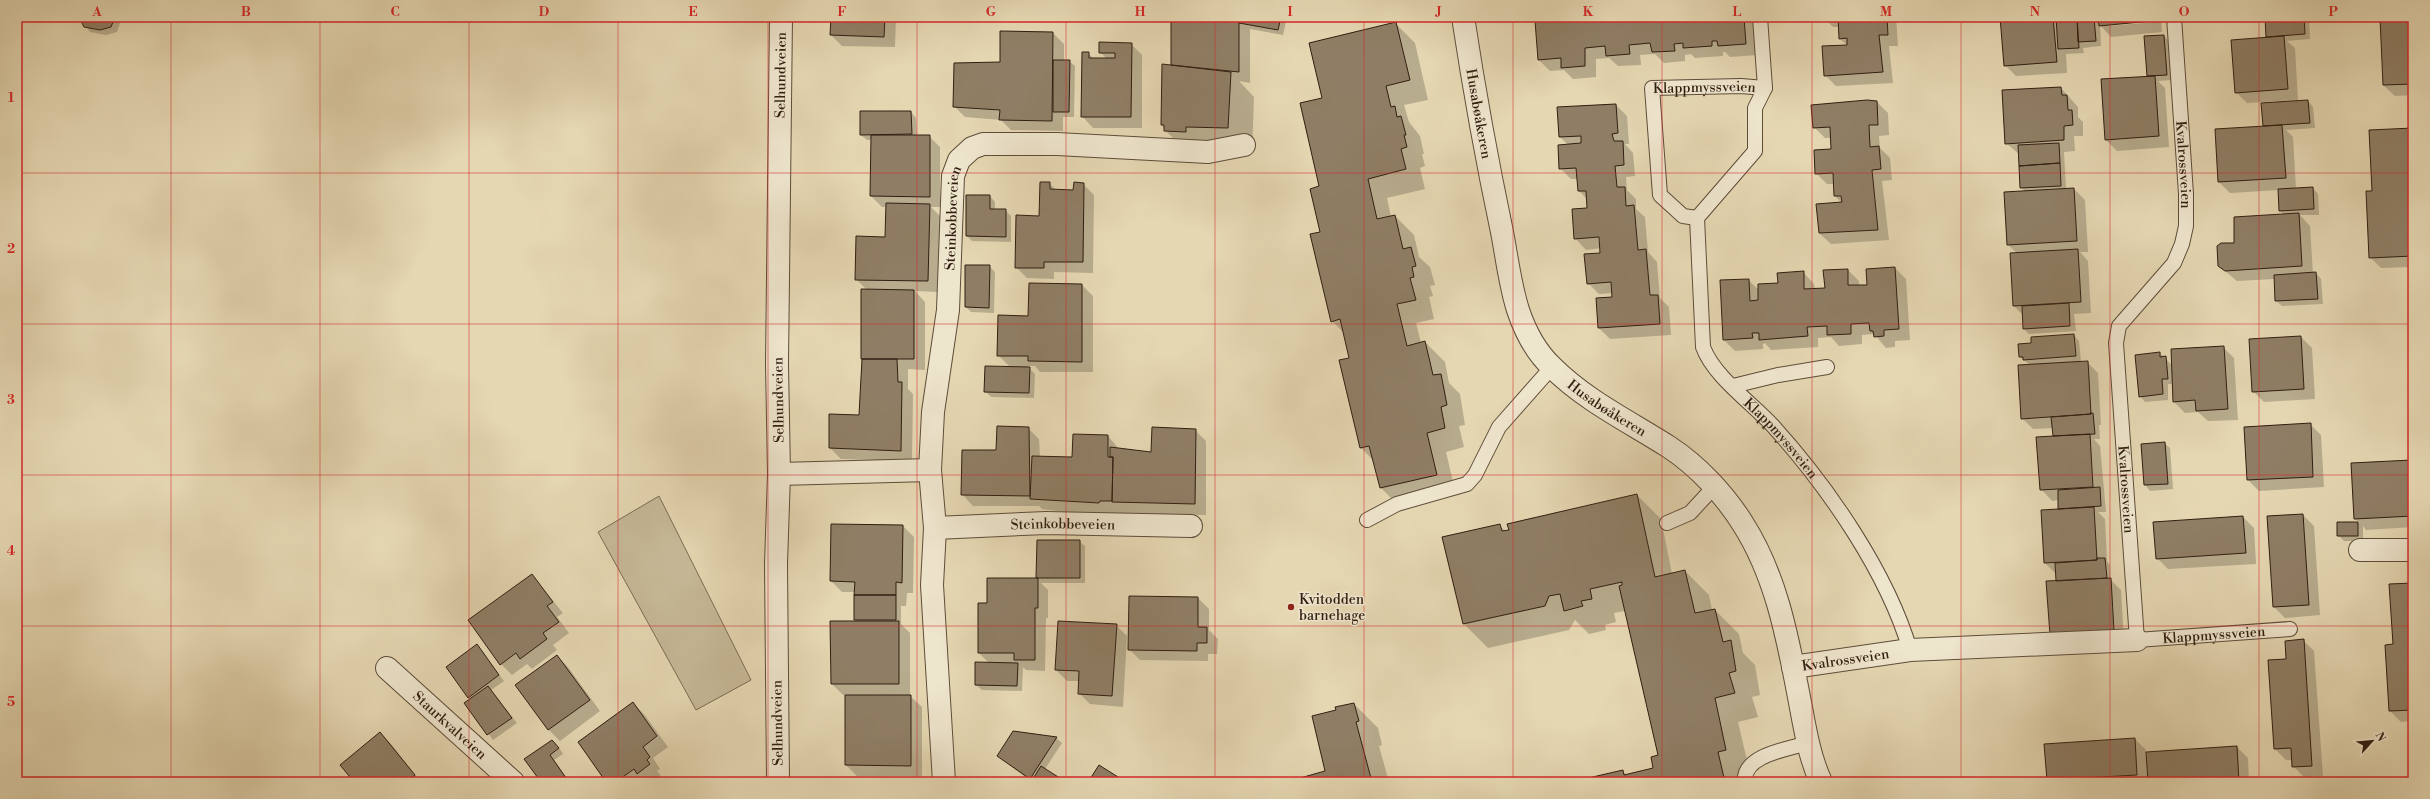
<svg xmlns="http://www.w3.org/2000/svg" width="2430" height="799" viewBox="0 0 2430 799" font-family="'Libre Bodoni',serif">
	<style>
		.garden { fill: #c6b897; stroke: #7c6b54 }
		.shadow { fill: #0003; fill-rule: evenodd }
		.building { fill: #8f7e65; stroke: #311e11 }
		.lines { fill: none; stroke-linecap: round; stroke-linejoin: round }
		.service-casing { stroke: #5e4c39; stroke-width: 16 }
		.minor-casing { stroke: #5e4c39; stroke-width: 24 }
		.service { stroke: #eee5cd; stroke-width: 14 }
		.minor { stroke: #eee5cd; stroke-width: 22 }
		.grid { fill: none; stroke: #d62828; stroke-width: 1; stroke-opacity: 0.55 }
		.poi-dot { fill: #8f2418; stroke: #eee5cd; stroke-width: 1.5 }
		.labels { text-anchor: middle; stroke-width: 3; stroke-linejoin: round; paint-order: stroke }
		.street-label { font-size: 14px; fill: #311e11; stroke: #eee5cd }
		.poi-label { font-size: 14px; fill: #311e11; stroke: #eee5cd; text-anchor: start }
		.neatline { fill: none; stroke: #d62828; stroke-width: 1.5 }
		.grid-label { font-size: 13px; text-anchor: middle; font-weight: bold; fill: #d62828 }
	</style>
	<rect width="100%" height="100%" fill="#e5d7b2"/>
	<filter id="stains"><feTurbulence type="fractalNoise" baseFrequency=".005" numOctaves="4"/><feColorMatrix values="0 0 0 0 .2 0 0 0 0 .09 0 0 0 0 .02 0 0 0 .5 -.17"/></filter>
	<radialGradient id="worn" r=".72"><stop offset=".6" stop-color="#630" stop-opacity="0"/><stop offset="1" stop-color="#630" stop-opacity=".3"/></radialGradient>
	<path class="garden" d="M659 496 751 680 696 710 598 532Z"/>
	<path class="shadow" d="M80 17H122L117 32 106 35 90 32Z
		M832 17H896L895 47 842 46 831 35Z
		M1172 17H1287L1283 35 1250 29V83L1239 81 1254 97 1252 152 1189 154 1165 130 1162 125 1174 67 1172 65Z
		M1559 17H1754L1757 55 1730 57 1725 52H1723V56L1695 58 1691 54 1685 55V61L1664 63 1655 54 1640 55 1641 65 1618 66 1609 58 1596 59V77L1573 79 1564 70 1550 71 1539 60 1559 21Z
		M1823 17H1896L1898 46H1889L1893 83 1836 86 1825 75 1848 46 1840 39V27H1833Z
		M2001 17H2161L2162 32 2111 37 2100 25 2101 46 2083 48 2084 53 2066 54 2067 73 2016 76 2005 65ZM2156 20V22L2108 26V24Z
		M2266 17 2309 19 2310 39 2287 41 2295 48 2298 100 2247 103 2236 92 2269 38Z
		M2387 17H2413V95L2395 96 2383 85Z
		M1396 24 1415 43 1428 100 1404 105 1409 122 1420 136 1424 154H1422L1425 166 1420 168 1425 189 1387 198 1391 217 1395 216 1414 235 1419 257 1430 267 1435 285 1430 286 1433 296 1429 297 1434 319 1416 323 1421 343 1425 342 1445 362 1449 383 1460 394 1465 425 1459 426 1464 447 1446 452 1456 494 1400 507 1381 488 1374 461 1361 448 1340 361 1350 359 1345 334 1332 321 1321 232 1323 98Z
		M1001 32 1053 33 1064 44V61H1069L1075 66 1074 117H1063V131L1011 130 1001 120 965 117 954 106 1001 63Z
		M2164 36 2169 41 2172 80 2158 81 2165 88 2169 147 2117 151 2106 140 2149 77 2148 75Z
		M1131 44 1142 55V128H1093L1082 116 1088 53 1094 59H1107L1100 52Z
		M2061 88 2078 107V117L2083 122V136H2074L2075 151 2064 152 2066 189H2074L2085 200 2088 252H2080L2088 261 2091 313 2074 314 2076 331 2029 334 2024 329 2023 315 2014 306 2017 253 2008 245 2025 191 2021 188 2019 154 2006 143Z
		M2308 101 2313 107 2315 128 2286 130 2293 137 2296 189 2313 188 2318 194 2319 215H2300L2310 226 2313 274 2316 273 2321 279 2323 304 2282 306 2276 301 2275 279 2237 281 2219 266 2236 244 2285 215 2280 211 2279 190 2230 193 2219 182 2216 130 2265 127 2263 126Z
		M1877 102 1888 113 1889 135 1879 136 1880 148 1890 158 1892 180 1882 181 1889 240 1831 244 1819 233 1842 203 1835 196 1834 184H1827L1816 173 1832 150 1831 138H1825L1814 127Z
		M1616 105 1627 116 1629 144H1625L1633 153 1635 176 1626 177 1627 190 1636 199V209L1645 217 1648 252 1657 262 1660 298 1669 307 1671 335 1610 339 1599 328 1613 298V293L1599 294 1588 283 1601 253V248L1586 250 1575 238 1588 209V200L1579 191 1578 179H1571L1560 168 1568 145 1560 137Z
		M911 112 916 118 917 136H929L940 147V207H931L940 216 938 292 915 291 925 302V370L908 369V389L913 394 912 461 841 459 830 448 860 416 867 290 856 279 886 238 887 207H882L871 196 872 140H867L861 135Z
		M2413 129V267L2381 268 2370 257 2373 192Z
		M1049 183 1056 190 1074 191 1083 184 1094 195 1093 273 1054 272V279L1027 278 1016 267 1040 217Z
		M990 196 995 202V210H1005L1011 216V242L972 241 967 236Z
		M989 266 995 272 994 313 971 312 966 307Z
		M1895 268 1906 279 1910 340 1895 341V347L1886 348 1874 334 1862 335V344L1839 346 1831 337 1818 338V347L1771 350 1765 343 1763 344V349L1735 351 1724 340 1748 280 1759 290 1779 284 1803 272 1814 284 1815 289 1826 288 1848 270 1859 281V286H1868Z
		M1082 285 1093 296V372H1040L1035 366H1027L1035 374 1034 398 991 397 985 391 1011 368 998 355 1029 317Z
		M2074 335 2079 341 2081 362H2087L2098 373 2101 425H2099L2100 439H2094L2100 446 2106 512H2098L2105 519 2107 561 2110 565 2111 580 2121 590 2124 642 2057 582 2056 574 2045 563 2042 511 2060 510 2059 500 2052 501 2041 489 2054 437 2053 428 2033 429 2022 418 2030 365 2020 357Z
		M2301 337 2312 348 2315 399 2264 402 2253 391Z
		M2223 347 2234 358 2238 420 2208 421 2198 412 2185 413 2174 402 2173 384H2168V400L2145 402 2140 396 2160 353 2172 365Z
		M2310 424 2321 435 2324 487 2259 491 2248 480Z
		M1028 428 1039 439 1040 457 1073 458 1108 436 1119 449 1152 453 1195 430 1206 441V515L1064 512 1042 509 1039 506H973L962 494 997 451Z
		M2164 443 2170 448 2173 489 2150 491 2145 485 2142 445Z
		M2413 461V527L2366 530 2363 526V541H2344L2338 535V523H2360L2355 519Z
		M1637 495 1661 519 1672 574 1685 571 1709 595 1712 610H1715L1739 634 1743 653 1755 665 1760 695 1752 697 1758 717 1738 722 1750 773 1743 782H1575L1622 771 1627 775 1655 768 1659 756 1625 611 1614 613 1616 622 1605 625 1606 630 1589 634 1575 620 1569 630 1488 648 1464 624 1499 525 1505 531Z
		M2303 515 2314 526 2320 615 2285 618 2274 607Z
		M2243 517 2254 528 2256 564 2168 569 2157 558Z
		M832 525 903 526 914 537 913 593H907L906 606H901V624L910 633V696L922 707V776H857L846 765V695H843L832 684 857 622 855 619V592H842L831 581Z
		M1038 541H1079L1085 546V583H1041L1048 590V618H1046L1045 671 1026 670 1023 667 1022 691 982 690 976 685 989 663 979 653 988 604 1037 579Z
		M532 575 563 613 557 617 569 633 553 645 557 650 532 669 527 664 512 675 501 664Z
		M2413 584V721L2401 722 2390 711 2386 646 2394 645Z
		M1130 597 1198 598 1209 609V630L1218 639 1217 654H1208V661L1140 660 1129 649Z
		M1116 625 1127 636 1123 707 1090 704 1079 693 1080 681H1067L1056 670Z
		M2303 640 2314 651 2323 776 2304 777 2293 766V760H2286L2275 749 2269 661 2287 660Z
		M482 651 504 681 491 690 517 723 493 740 466 703 471 699 447 667Z
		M557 656 568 667 600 711 560 741 549 730 517 685Z
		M633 703 644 714 668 747 653 758 660 769 657 771 661 776 652 782 645 780 642 782H608Z
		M1354 704 1378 728 1382 745 1379 746 1389 782H1287L1326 772 1337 711Z
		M1013 732 1056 738 1062 743 1045 769 1064 782H1032L1004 761 998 756Z
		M380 733 391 744 421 782H355Z
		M2135 739 2146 750V753L2237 747 2248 758 2249 782H2050L2048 780 2045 745Z
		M558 746 563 754 554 760 570 782H542L526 760Z"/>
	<path class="building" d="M79 17H115L111 27 100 30 84 27Z
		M831 17H885L884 37 830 35Z
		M1171 17H1239V72L1171 65Z
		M1240 17H1281L1278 30 1239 23Z
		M1558 17H1744L1746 44 1718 46 1717 41H1712V46L1683 48V43L1674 44 1675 51 1652 52 1650 43 1629 45 1630 54 1606 56 1605 46 1585 48V66L1561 68V58L1538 60 1535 21 1558 20Z
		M1838 17H1887L1888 35H1879L1883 72 1824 76 1822 46 1847 45V38L1839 39Z
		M2000 17H2053L2057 62 2004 66Z
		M2056 17H2077L2079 48 2058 49Z
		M2077 17H2094L2096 41 2078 42Z
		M2098 17H2151V21L2099 26Z
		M2265 17H2304L2305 34 2266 37Z
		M2413 17V84L2383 85 2380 18Z
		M1396 22 1410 80 1386 86 1391 107 1395 106 1397 117 1401 116 1406 135H1404L1407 147 1401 149 1406 169 1368 179 1377 219 1395 215 1403 249 1411 247 1416 266 1412 267 1414 277 1410 278 1416 300 1397 304 1407 346 1425 341 1433 375 1441 374 1447 405 1441 407 1445 428 1427 433 1437 475 1380 488 1369 446 1360 448 1339 360 1349 358 1340 319 1331 322 1310 234 1320 232 1310 189 1319 186 1300 103 1322 98 1309 43Z
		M1000 31 1053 32 1052 121 999 120 1000 110 953 107 954 63 1000 62Z
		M2164 35 2167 75 2147 76 2144 36Z
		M2284 36 2288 89 2235 93 2231 40Z
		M1099 42 1132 43 1131 117H1081L1082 52H1089V58H1115V53H1099Z
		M1053 60H1070L1069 112H1053Z
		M1162 64 1231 72 1228 128 1186 127V132L1164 131V125H1161Z
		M2155 76 2159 136 2105 140 2101 79Z
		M2061 87 2062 95H2067L2068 110H2072L2073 125 2064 126V140L2005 144 2002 90Z
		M1867 100 1877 101 1878 125H1869L1870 147 1879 146 1881 169 1872 170 1878 230 1819 233 1816 204 1842 202 1841 196H1834L1833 173 1815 174 1814 150 1831 149 1830 127 1813 128 1811 105Z
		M2308 100 2310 123 2263 126 2261 103Z
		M1616 104 1618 133 1612 134 1614 141H1623L1624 165 1615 166 1617 187H1625L1626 206 1634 205 1638 250 1646 249 1650 295H1658L1660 324 1598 328 1596 298 1612 297 1611 282 1587 284 1584 254 1600 253 1599 237 1574 239 1572 209 1587 208 1586 191H1578L1576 168 1559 169 1558 145 1581 143V136L1559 137 1557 107Z
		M860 111H911L912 134 860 135Z
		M2282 125 2286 178 2218 182 2215 129Z
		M2413 128V256L2369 258 2366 191H2372L2369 130Z
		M871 135H930V197L870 196Z
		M2059 143 2060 163 2019 166 2018 145Z
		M2060 163 2061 186 2020 188 2019 166Z
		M1040 182H1050V189L1073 190 1074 182 1084 183 1083 262H1044V268H1015L1016 215 1039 216Z
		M2313 187 2314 209 2279 211 2278 189Z
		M2074 188 2077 241 2007 245 2004 192Z
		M966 195H990V209H1006V237L966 236Z
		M886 203 930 204 928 281 855 280 856 236 885 237Z
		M2299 213 2302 266 2225 271 2218 266 2217 246 2221 243H2234V217Z
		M2078 249 2081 302 2013 306 2010 253Z
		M965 265H990L989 308 965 307Z
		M1895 267 1899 329 1884 330V336L1874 337 1873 331H1870L1869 323 1851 324V334L1827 335V326L1807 327 1808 336 1759 340V333H1752L1753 338 1723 340 1720 280 1749 279 1750 301 1758 300V284L1778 283 1777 273 1804 271V289L1825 288 1823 270 1848 269V285H1867L1866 269Z
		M2316 272 2318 299 2275 301 2274 275Z
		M1029 283 1082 284V362L1028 361V356H997L998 315 1028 316Z
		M861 289 914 290V359H861Z
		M2069 303 2070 326 2023 329 2022 306Z
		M2074 334 2076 356 2023 360V357H2019L2018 344 2031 343V337Z
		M2301 336 2304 389 2252 392 2249 339Z
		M2224 346 2228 409 2196 411 2195 400 2173 402 2171 349Z
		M2160 352V357L2166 356 2168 379H2162L2163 394 2139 397 2135 355Z
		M862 359H897L898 382H902L901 451 829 448V414L859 415Z
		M2088 361 2091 414 2021 419 2018 365Z
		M985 366 1030 367 1029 393 984 392Z
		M2090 413H2093L2095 434 2053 436 2051 417 2091 414Z
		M2311 423 2313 477 2247 480 2244 427Z
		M997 426 1029 427 1030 496 961 495 962 450H996Z
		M1152 427 1196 429 1195 504 1112 502 1113 457H1110V447L1151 452Z
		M1073 434 1108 435V457H1113L1112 501H1100L1099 503 1030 499 1032 456 1072 457Z
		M2090 434 2093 487 2040 490 2036 437Z
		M2165 442 2168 484 2144 485 2141 444Z
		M2412 454H2413V516L2354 519 2351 463 2412 460Z
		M2100 487 2101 506 2058 509V490Z
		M1637 494 1655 577 1685 570 1695 613 1715 609 1723 642 1731 640 1736 671 1729 673 1735 693 1715 698 1726 750 1718 752 1725 782H1571L1623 770 1624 775 1653 768 1651 757 1658 755 1619 586 1622 585V582L1590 589 1592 599 1581 601 1583 606 1564 611 1560 594 1549 596 1545 606 1463 624 1442 537 1500 524 1502 531 1509 530 1507 524Z
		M2094 507 2097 560 2044 563 2041 510Z
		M2303 514 2309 605 2273 607 2267 516Z
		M2243 516 2246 553 2156 559 2153 522Z
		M2337 522H2358V536H2337Z
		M831 524 903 525 902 583 896 582V595H854L855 582 830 581Z
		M1037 540H1080V578H1036Z
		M2097 558H2105L2107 578 2056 581 2055 563 2097 560Z
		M532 574 553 602 547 606 559 622 543 633 547 639 520 659 516 653 500 665 468 620Z
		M987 578H1038V608H1035V660H1014V653H978V603H987Z
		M2111 578 2114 631 2050 635 2046 581Z
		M2413 583V710L2389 711 2385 645 2393 644 2389 584Z
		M854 595H896V620H854Z
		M1129 596 1198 597V627H1207V643H1197V651L1128 650Z
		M830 621H899V684H831Z
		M1058 621 1117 624 1112 696 1078 694 1079 671 1055 670Z
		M2304 639 2312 766 2292 767 2291 748 2274 749 2268 660 2286 659 2285 641Z
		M477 644 499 675 468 698 446 667Z
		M557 655 590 700 548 730 515 685Z
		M975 662 1018 663 1017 686 975 685Z
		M488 686 512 718 487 735 464 703Z
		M845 695H911V766L845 765Z
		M633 702 657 736 643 747 650 757 647 760 650 764 637 774 634 769 616 782H606L578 742Z
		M1354 703 1359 721 1356 722 1372 782H1286L1325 771 1312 716 1336 710 1335 707Z
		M1013 731 1057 737 1030 779 997 756Z
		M380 732 415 775 406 782H354L340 765Z
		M2135 738 2137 775 2047 780 2044 744Z
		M552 740 559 748 550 755 566 778 560 782H541L524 759Z
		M2237 746 2239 782H2148L2146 752Z
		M1099 765 1126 782H1088Z
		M1041 766 1066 782H1031Z"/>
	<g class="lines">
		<defs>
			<g id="service">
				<path id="s1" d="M1760 17 1765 88 1755 108V151L1697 218 1703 347C1714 377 1752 403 1773 426 1828 487 1887 572 1910 650"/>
				<path id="s2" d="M2174 17 2186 194V226L2182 244 2174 263 2119 326 2116 343 2137 640 2290 629"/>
				<path id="s3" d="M1697 218 1683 216 1660 195 1652 88 1741 86 1765 88"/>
				<path d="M1733 386 1778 375 1827 367"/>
				<path d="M1367 520 1397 504 1467 484 1475 475 1499 427 1552 367"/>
				<path d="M1667 523 1690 513 1714 487"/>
				<path d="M1745 782C1742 755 1789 749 1808 743"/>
			</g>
			<g id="minor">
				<path id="s4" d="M1463 17C1474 89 1487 161 1502 232 1507 258 1510 285 1518 310 1525 331 1536 352 1552 367 1586 401 1630 422 1669 447 1698 466 1725 495 1743 524 1775 574 1787 634 1798 692 1804 722 1808 754 1821 782"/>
				<path d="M779 474 930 470"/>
				<path id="s5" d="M935 528 1046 523 1191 526"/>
				<path d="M2360 550H2413"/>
				<path id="s6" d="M1793 667 1910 650 2137 640"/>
				<path id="s7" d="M387 668 513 782"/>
				<path id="s8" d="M778 782 776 564 779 474 777 364 781 17"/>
				<path id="s9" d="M944 782 932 585 935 528 930 470 933 412 948 310 953 176 959 160 972 148 983 144H1057L1208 152 1244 145"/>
			</g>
		</defs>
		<use href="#service" class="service-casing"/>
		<use href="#minor" class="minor-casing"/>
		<use href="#service" class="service"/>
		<use href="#minor" class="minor"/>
	</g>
	<path class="grid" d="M171 17V782M320 17V782M469 17V782M618 17V782M768 17V782M917 17V782M1066 17V782M1215 17V782M1364 17V782M1513 17V782M1662 17V782M1812 17V782M1961 17V782M2110 17V782M2259 17V782M17 173H2413M17 324H2413M17 475H2413M17 626H2413"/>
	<circle class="poi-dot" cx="1291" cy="607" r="4"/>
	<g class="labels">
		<g class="street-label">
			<text dy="5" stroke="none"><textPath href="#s8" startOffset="707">Selhundveien</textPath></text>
			<text dy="5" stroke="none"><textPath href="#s3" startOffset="205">Klappmyssveien</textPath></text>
			<text dy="5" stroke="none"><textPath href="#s4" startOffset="98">Husabøåkeren</textPath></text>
			<text dy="5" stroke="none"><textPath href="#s2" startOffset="148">Kvalrossveien</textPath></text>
			<text dy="5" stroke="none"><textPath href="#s9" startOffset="566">Steinkobbeveien</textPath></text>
			<text transform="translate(778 400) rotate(-91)" y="5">Selhundveien</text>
			<text dy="5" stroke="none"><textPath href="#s4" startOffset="434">Husabøåkeren</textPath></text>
			<text dy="5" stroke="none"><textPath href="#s1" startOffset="475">Klappmyssveien</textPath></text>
			<text dy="5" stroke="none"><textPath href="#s2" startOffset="496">Kvalrossveien</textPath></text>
			<text dy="5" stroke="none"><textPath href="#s5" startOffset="128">Steinkobbeveien</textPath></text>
			<text dy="5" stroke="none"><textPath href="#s2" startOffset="724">Klappmyssveien</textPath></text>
			<text dy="5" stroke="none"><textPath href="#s6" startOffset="53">Kvalrossveien</textPath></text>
			<text transform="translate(777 723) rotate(-91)" y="5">Selhundveien</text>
			<text dy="5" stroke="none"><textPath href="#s7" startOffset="85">Staurkvalveien</textPath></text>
		</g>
		<g class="poi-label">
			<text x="1299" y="604">Kvitodden<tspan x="1299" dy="16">barnehage</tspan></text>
		</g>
	</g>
	<rect width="2430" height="799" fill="none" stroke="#e5d7b2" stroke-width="44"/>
	<g transform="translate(2372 741) rotate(63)" stroke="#eee5cd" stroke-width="3" paint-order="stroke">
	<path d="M0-3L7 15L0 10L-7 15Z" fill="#311e11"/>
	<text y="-6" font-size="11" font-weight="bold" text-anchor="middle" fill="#311e11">N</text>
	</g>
	<rect x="22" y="22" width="2386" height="755" class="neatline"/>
	<g class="grid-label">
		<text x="97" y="16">A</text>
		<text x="246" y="16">B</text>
		<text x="395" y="16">C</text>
		<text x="544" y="16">D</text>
		<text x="693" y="16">E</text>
		<text x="842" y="16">F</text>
		<text x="991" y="16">G</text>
		<text x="1140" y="16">H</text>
		<text x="1290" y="16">I</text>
		<text x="1439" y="16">J</text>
		<text x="1588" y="16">K</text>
		<text x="1737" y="16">L</text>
		<text x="1886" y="16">M</text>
		<text x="2035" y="16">N</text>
		<text x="2184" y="16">O</text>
		<text x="2333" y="16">P</text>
		<text x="11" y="102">1</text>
		<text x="11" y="253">2</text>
		<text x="11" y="404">3</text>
		<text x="11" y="555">4</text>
		<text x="11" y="706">5</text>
	</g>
	<rect width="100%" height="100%" filter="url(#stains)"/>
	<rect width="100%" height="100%" fill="url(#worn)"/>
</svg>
